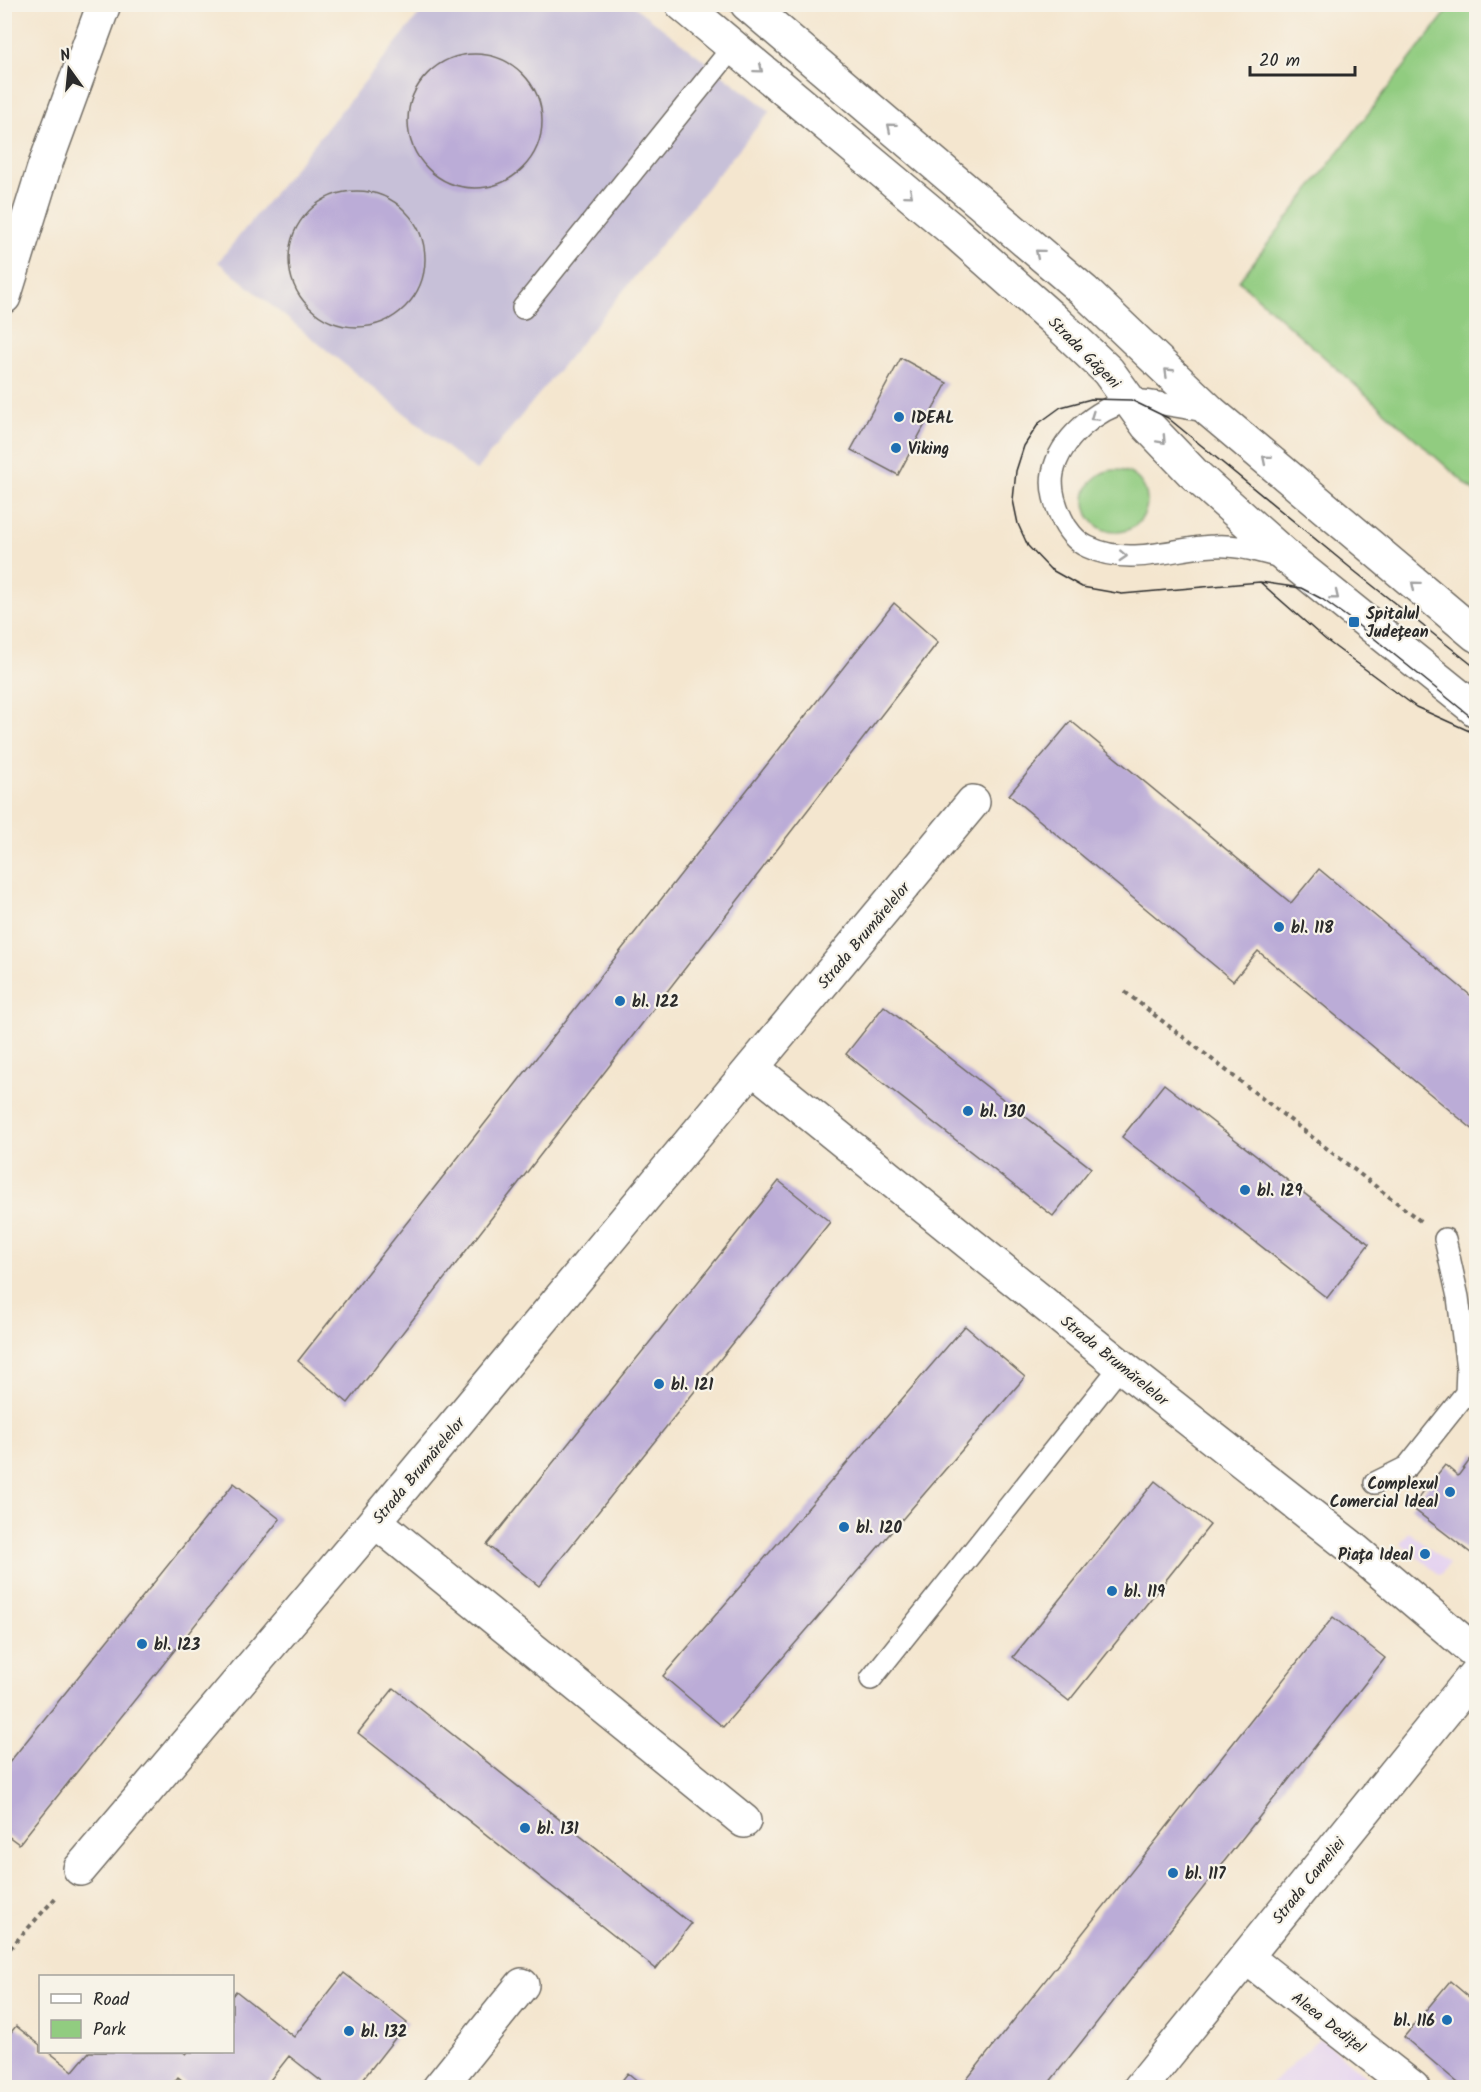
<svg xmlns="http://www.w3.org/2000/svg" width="1481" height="2092" viewBox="0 0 1481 2092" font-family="Kalam,sans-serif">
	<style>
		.built { fill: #e5d3f0 }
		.industrial { fill: #c7c0d8 }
		.green { fill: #91cc80; stroke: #5e7c56; stroke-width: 1.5 }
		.building { fill: #bbacd7 }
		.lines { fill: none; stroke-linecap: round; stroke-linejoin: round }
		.lane-casing { stroke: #716c64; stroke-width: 24 }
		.street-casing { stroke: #716c64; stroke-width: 36 }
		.secondary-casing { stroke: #716c64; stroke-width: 36 }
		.path { stroke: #716c64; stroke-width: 4; stroke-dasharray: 4.5 4.5; stroke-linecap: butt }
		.lane { stroke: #fff; stroke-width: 21 }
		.street { stroke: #fff; stroke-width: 33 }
		.secondary { stroke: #fff; stroke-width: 33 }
		.tram { stroke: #2b2b2b; stroke-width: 1.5 }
		.oneway { stroke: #a0a0a0 }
		.poi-dot { fill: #1f6fb2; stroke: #f7f3e8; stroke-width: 2 }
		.labels { text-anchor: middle; stroke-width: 4.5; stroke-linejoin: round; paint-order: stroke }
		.street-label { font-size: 16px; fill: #2b2b2b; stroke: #f7f3e8 }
		.poi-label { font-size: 16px; font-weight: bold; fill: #2b2b2b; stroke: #f7f3e8; text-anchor: start }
	</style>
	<rect width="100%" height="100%" fill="#f7f3e8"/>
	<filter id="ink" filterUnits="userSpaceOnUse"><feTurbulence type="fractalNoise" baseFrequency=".0167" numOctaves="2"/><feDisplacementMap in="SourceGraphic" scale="12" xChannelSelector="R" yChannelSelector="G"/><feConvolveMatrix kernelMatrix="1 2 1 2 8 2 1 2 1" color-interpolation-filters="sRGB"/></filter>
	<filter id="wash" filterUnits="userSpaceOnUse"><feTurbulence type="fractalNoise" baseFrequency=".008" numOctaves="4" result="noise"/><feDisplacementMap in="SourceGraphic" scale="24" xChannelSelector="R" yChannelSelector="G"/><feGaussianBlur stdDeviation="1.35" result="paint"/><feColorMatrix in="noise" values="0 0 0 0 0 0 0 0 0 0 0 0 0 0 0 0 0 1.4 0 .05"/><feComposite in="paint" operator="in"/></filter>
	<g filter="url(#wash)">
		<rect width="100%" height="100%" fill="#f4e6cf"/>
		<path class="built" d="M1409 1532 1449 1564 1440 1575 1400 1543Z
			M1320 2038 1379 2087H1268Z"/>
		<path class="industrial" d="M427 5H632L770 111 476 471 218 262Z"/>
		<path class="green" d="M1452 5H1476V493L1239 281Z
			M1085 501a31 31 0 1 1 62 0a31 31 0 1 1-62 0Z"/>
		<g id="blocks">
			<path class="building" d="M408 121a67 67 0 1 1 134 0a67 67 0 1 1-134 0Z
				M289 259a68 68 0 1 1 136 0a68 68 0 1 1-136 0Z
				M901 358 947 383 898 475 851 450Z
				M894 603 938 642 348 1403 298 1361Z
				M1071 721 1291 903 1319 869 1476 1000V1132L1258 951 1233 981 1009 795Z
				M884 1006 1091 1168 1053 1216 846 1054Z
				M1164 1084 1369 1244 1327 1298 1122 1137Z
				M779 1181 830 1222 539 1586 487 1545Z
				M965 1326 1025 1377 723 1727 663 1676Z
				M1476 1452V1557L1411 1507 1445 1465 1458 1476Z
				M1155 1481 1210 1525 1069 1701 1013 1657Z
				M234 1483 280 1519 19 1844 4 1833V1769Z
				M1333 1617 1385 1658 1045 2088H960Z
				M394 1688 691 1924 656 1969 358 1733Z
				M344 1973 407 2023 356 2088H330L289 2056 264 2088H192L178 2077 169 2088H71L69 2086 68 2088H4V2041L16 2026 40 2045V2052H49L73 2071 89 2052H183L186 2054 188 2052H232V1996L236 1991 294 2037Z
				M1450 1981 1476 2003V2088H1464L1404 2037Z
				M628 2073 646 2088H616Z"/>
		</g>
	</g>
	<g filter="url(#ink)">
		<use href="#blocks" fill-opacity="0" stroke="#716c64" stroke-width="1.5"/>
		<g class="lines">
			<defs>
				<path id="lane" d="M523 308 733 47
					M1210 412C1195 410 1140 398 1129 401 1096 409 1060 439 1053 473 1050 489 1055 504 1061 517 1066 529 1076 542 1088 547 1130 567 1171 548 1214 546 1237 544 1259 552 1281 557
					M1375 1483 1407 1467 1466 1393 1467 1369 1458 1297 1445 1239
					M871 1679 1121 1366"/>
				<path id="street" d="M4 297 44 168 104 4
					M753 1068 1121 1366 1350 1546 1476 1653
					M375 1521 744 1821
					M80 1869 375 1521 973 802
					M1246 1957 1413 2088
					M439 2088 522 1985
					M1140 2088 1476 1673"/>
				<path id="secondary" d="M682 4 956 233 1053 319 1108 371 1147 425 1192 472 1253 527 1289 559 1476 710
					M747 4 1084 291 1211 412 1476 635"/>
			</defs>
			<use href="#lane" class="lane-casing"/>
			<use href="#street" class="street-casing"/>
			<use href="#secondary" class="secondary-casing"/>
			<path class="path" d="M1125 992 1423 1223
				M4 1955 58 1895"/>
			<use href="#lane" class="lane"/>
			<use href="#street" class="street"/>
			<use href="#secondary" class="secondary"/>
			<path class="tram" d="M1260 582 1326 640 1416 707 1476 734
				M1476 668 1353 570 1168 418 1131 400 1091 399 1061 407 1039 423 1024 446 1016 471 1013 500 1018 524 1028 546 1050 569 1082 587 1122 594 1260 582 1301 588 1322 599 1354 622 1476 721"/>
		</g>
		<defs><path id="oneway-chevron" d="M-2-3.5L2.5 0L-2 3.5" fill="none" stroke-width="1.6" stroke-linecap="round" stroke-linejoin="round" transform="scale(1.5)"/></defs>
		<g class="oneway">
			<use href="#oneway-chevron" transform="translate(759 69) rotate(40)"/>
			<use href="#oneway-chevron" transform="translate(891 127) rotate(-140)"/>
			<use href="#oneway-chevron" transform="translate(909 194) rotate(40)"/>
			<use href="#oneway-chevron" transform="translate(1039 253) rotate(-140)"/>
			<use href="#oneway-chevron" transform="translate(1168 372) rotate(-136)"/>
			<use href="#oneway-chevron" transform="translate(1094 417) rotate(145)"/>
			<use href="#oneway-chevron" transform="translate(1162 440) rotate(47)"/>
			<use href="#oneway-chevron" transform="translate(1266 459) rotate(-140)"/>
			<use href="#oneway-chevron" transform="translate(1123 556) rotate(3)"/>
			<use href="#oneway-chevron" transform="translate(1415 585) rotate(-140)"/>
			<use href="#oneway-chevron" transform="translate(1335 596) rotate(39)"/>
		</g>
	</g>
	<g class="poi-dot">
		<circle cx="899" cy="417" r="6"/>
		<circle cx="896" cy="448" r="6"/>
		<rect x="1348" y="616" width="12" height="12" rx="3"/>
		<circle cx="1279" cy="927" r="6"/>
		<circle cx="620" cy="1001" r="6"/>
		<circle cx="968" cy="1111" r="6"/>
		<circle cx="1245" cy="1190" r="6"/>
		<circle cx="659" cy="1384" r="6"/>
		<circle cx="1450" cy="1492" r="6"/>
		<circle cx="844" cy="1527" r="6"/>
		<circle cx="1425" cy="1554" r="6"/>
		<circle cx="1112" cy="1591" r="6"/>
		<circle cx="142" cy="1644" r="6"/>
		<circle cx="525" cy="1828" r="6"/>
		<circle cx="1173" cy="1873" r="6"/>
		<circle cx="1447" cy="2020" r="6"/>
		<circle cx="349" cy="2031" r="6"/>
	</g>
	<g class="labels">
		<g class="street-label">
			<text transform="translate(1085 352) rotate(45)" y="6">Strada Găgeni</text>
			<text transform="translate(863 935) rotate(-50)" y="6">Strada Brumărelelor</text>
			<text transform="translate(1115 1360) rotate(39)" y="6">Strada Brumărelelor</text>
			<text transform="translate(418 1470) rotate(-50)" y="6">Strada Brumărelelor</text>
			<text transform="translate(1308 1880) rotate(-51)" y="6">Strada Cameliei</text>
			<text transform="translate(1329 2022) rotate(38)" y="6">Aleea Dedițel</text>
		</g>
		<g class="poi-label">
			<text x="911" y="423">IDEAL</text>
			<text x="908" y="454">Viking</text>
			<text x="1366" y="619">Spitalul<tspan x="1366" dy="18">Județean</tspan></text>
			<text x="1291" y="933">bl. 118</text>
			<text x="632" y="1007">bl. 122</text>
			<text x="980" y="1117">bl. 130</text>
			<text x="1257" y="1196">bl. 129</text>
			<text x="671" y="1390">bl. 121</text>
			<text x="1438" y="1489" text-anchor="end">Complexul<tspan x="1438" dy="18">Comercial Ideal</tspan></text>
			<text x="856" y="1533">bl. 120</text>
			<text x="1413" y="1560" text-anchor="end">Piața Ideal</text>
			<text x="1124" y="1597">bl. 119</text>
			<text x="154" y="1650">bl. 123</text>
			<text x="537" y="1834">bl. 131</text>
			<text x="1185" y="1879">bl. 117</text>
			<text x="1435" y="2026" text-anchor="end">bl. 116</text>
			<text x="361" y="2037">bl. 132</text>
		</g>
	</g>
	<rect width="1481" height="2092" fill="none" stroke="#f7f3e8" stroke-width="24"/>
	<rect x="39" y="1975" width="195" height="78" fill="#f7f3e8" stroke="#a5a39c" stroke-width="1.5"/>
	<rect x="51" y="1994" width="30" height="9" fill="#ffffff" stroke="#a5a39c" stroke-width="1.5"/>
	<text x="93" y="2005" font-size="18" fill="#2b2b2b">Road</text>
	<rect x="51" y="2020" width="30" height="18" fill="#91cc80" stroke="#a5a39c" stroke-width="1.5"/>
	<text x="93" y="2035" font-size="18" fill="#2b2b2b">Park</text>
	<g transform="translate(69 69) rotate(345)" stroke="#f7f3e8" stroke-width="4.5" paint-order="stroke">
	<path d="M0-4.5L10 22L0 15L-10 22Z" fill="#2b2b2b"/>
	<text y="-9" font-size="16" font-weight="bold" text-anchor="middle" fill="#2b2b2b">N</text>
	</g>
	<path d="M1250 66v9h105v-9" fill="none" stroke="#2b2b2b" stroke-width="3"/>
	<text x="1259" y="66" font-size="18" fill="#2b2b2b" stroke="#f7f3e8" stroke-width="4.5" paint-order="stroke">20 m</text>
</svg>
